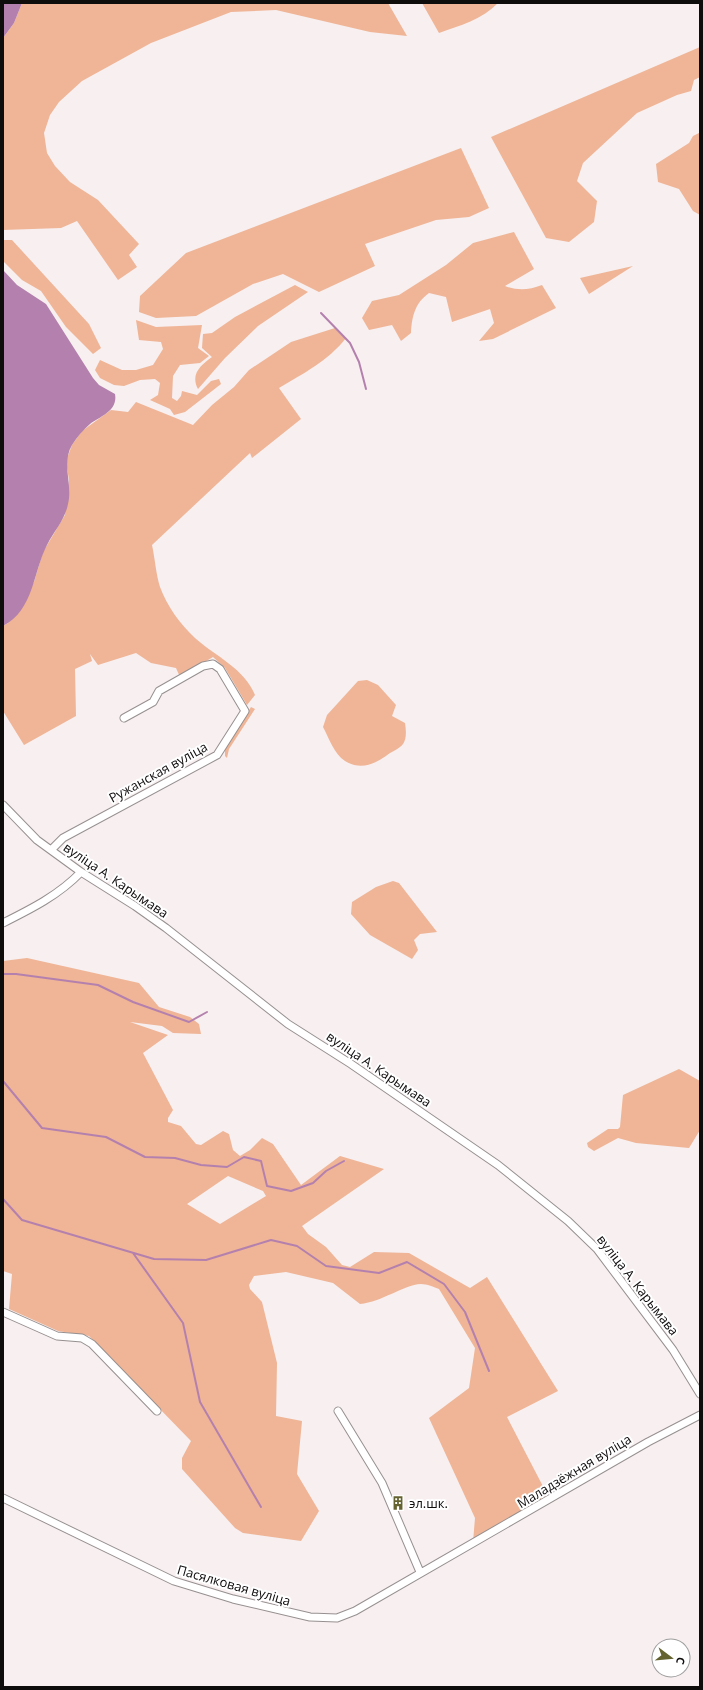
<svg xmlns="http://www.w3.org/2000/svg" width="703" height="1690" viewBox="0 0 703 1690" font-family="'Open Sans',sans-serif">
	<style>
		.green { fill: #efb596; fill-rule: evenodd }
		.water { fill: #b481ae }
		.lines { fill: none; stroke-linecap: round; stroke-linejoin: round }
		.stream { stroke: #b481ae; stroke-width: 2 }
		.minor-casing { stroke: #979090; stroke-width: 9 }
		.minor { stroke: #fff; stroke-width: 7 }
		.labels { text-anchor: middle; stroke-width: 4; stroke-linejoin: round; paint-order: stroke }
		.street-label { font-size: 13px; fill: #0f0c0c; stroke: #fff }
		.poi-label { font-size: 13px; fill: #0f0c0c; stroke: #fff; text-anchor: start }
	</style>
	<rect width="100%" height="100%" fill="#f7eff0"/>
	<path class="green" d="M22 3H388L407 36 370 32 276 10 231 12 151 43 82 81 59 102 50 115 44 133 47 153 55 166 70 182 98 200 139 244 129 255 137 267 118 280 77 221 61 228 3 230V38L14 23Z
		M422 3H498C483 19 459 26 439 33Z
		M700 47V77L694 80 691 91 677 95 637 113 583 163 577 181 597 201 594 222 569 242 546 238 491 137Z
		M699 133 700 135V215L693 211 679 189 658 182 656 164 689 143 693 136Z
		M461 148 489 208 469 217 436 220 365 244 375 266 319 292 283 274 253 284 196 316 156 318 139 312 140 296 186 253Z
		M514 232 534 269 505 286C518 291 529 290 542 285L556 308 493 339 479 341 494 323 490 309 452 322 446 297 429 293C415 303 412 316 411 333L401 341 392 325 369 330 362 318 372 301 399 295 446 265 473 243Z
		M3 240H12L89 324 101 348 93 354 66 327 41 291 22 280 3 261Z
		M633 266 589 294 580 278Z
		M295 285 308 292 258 326 225 358 198 389C190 374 201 365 212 357L202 348 203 334 212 333 235 317Z
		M136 320 156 327 202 325 198 348 209 356 200 363 180 365 173 376 172 398 177 401 181 396 182 391 197 395 211 381 219 379 221 384 185 412 174 415 170 409 150 400 158 395 160 383 155 379 140 380 124 386 114 385 100 378 95 370 100 360 122 370H136L153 365 163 349 161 342 139 340Z
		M335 328 346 338C328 361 304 373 279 388L301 419 252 458 250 453 152 545C155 559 156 574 160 587 167 606 180 624 195 638 215 656 244 668 255 695L247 705 225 668 213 657 180 677 176 668 151 663 136 653 98 665 90 654 92 661 75 669 76 716 24 745 3 711V626L8 623 34 582 43 552 65 515 69 480 66 461 72 445 82 431 111 410 128 412 136 402 193 425 212 405 234 387 249 370 291 342Z
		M367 680 378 685 396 705 392 716 405 723C406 730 407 738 403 744 400 748 394 751 390 753 375 764 362 771 345 761 334 754 329 738 323 727L327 715 358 681Z
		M251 707 255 709 229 749 227 758 225 756V748Z
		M393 881 399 883 437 932 420 934 414 940 418 950 412 959 370 935 351 914 352 902 376 887Z
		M27 958 139 983 159 1007 190 1017 199 1024 201 1034 173 1033 162 1026 130 1022 168 1035 143 1053 173 1110 168 1118V1122L181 1126 196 1144 201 1145 223 1131 229 1134 233 1150 240 1156 250 1150 262 1138 273 1144 301 1185 340 1156 384 1169 302 1226 308 1234 326 1247 342 1265 350 1267 374 1252 409 1253 470 1288 487 1277 558 1391 507 1417 548 1496 473 1542 475 1518 429 1418 469 1388 475 1348 439 1289C434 1287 427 1284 421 1284 403 1285 382 1302 360 1304L333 1283 286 1272 254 1276 249 1285 250 1289 262 1302 277 1363 276 1416 302 1421 297 1474 319 1511 301 1541 243 1533 235 1528 182 1469V1458L191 1441 89 1336 58 1331 9 1309 12 1274 3 1271V961ZM228 1176 263 1191 266 1196 220 1224 187 1204Z
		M679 1069 700 1081V1130L689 1148 636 1143 618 1138 594 1151 588 1147 587 1143 608 1129H618L620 1127 623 1095Z"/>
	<path class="water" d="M3 3H22L14 23 3 38Z
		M3 270 17 285 46 304 93 378 99 385 115 394C118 411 101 416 90 424 83 430 77 437 72 445 61 464 73 484 68 504 65 520 54 531 47 545 33 572 34 610 3 626Z"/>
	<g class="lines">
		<path class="stream" d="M321 313 350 343 359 362 366 389
			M3 974H16L98 985 133 1002 189 1022 207 1012
			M3 1081 42 1128 106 1137 145 1157 175 1158 201 1165 227 1167 244 1157 261 1161 267 1186 291 1191 313 1183 326 1171 344 1161
			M3 1199 22 1220 154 1259 206 1260 271 1240 297 1246 326 1266 379 1273 407 1262 444 1284 465 1312 489 1371
			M133 1253 183 1323 200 1402 261 1507"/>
		<defs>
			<path id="minor" d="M3 805 37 840 81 872 135 906 166 928 288 1024 351 1064 498 1165 568 1221 597 1249 673 1350 700 1394
				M51 850 63 838 217 755 245 711 220 669 213 664 203 666 159 691 153 702 124 718
				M3 923C31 909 59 895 81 872
				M3 1312 57 1336 82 1338 92 1344 157 1411
				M338 1411 382 1483 420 1572
				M3 1498 174 1581 233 1599 310 1617 337 1618 355 1611 648 1442 700 1415"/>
		</defs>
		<use href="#minor" class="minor-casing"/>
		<use href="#minor" class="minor"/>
	</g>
	<defs>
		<symbol id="building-bare" viewBox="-9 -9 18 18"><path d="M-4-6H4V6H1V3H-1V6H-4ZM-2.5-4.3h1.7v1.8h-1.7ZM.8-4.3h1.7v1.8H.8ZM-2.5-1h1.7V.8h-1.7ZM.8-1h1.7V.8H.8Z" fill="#646330" stroke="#fff" stroke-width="2.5" paint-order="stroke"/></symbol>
	</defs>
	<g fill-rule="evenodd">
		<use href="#building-bare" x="388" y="1493" width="20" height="20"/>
	</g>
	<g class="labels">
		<g class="street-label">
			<text transform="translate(158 772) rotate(-29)" y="5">Ружанская вуліца</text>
			<text transform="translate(116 880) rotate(34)" y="5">вуліца А. Карымава</text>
			<text transform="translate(379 1069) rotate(34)" y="5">вуліца А. Карымава</text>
			<text transform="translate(638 1285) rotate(52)" y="5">вуліца А. Карымава</text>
			<text transform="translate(574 1471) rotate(-31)" y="5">Маладзёжная вуліца</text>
			<text transform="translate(234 1585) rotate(16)" y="5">Пасялковая вуліца</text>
		</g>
		<g class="poi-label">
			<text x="409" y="1508">эл.шк.</text>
		</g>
	</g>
	<rect width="703" height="1690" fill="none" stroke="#0f0c0c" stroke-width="8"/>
	<g transform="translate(671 1658) rotate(106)"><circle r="19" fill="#ffffff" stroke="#9f9e9e"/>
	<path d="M0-3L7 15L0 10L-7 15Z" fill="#646330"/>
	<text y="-6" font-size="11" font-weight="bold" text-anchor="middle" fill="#0f0c0c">С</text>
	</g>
</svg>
